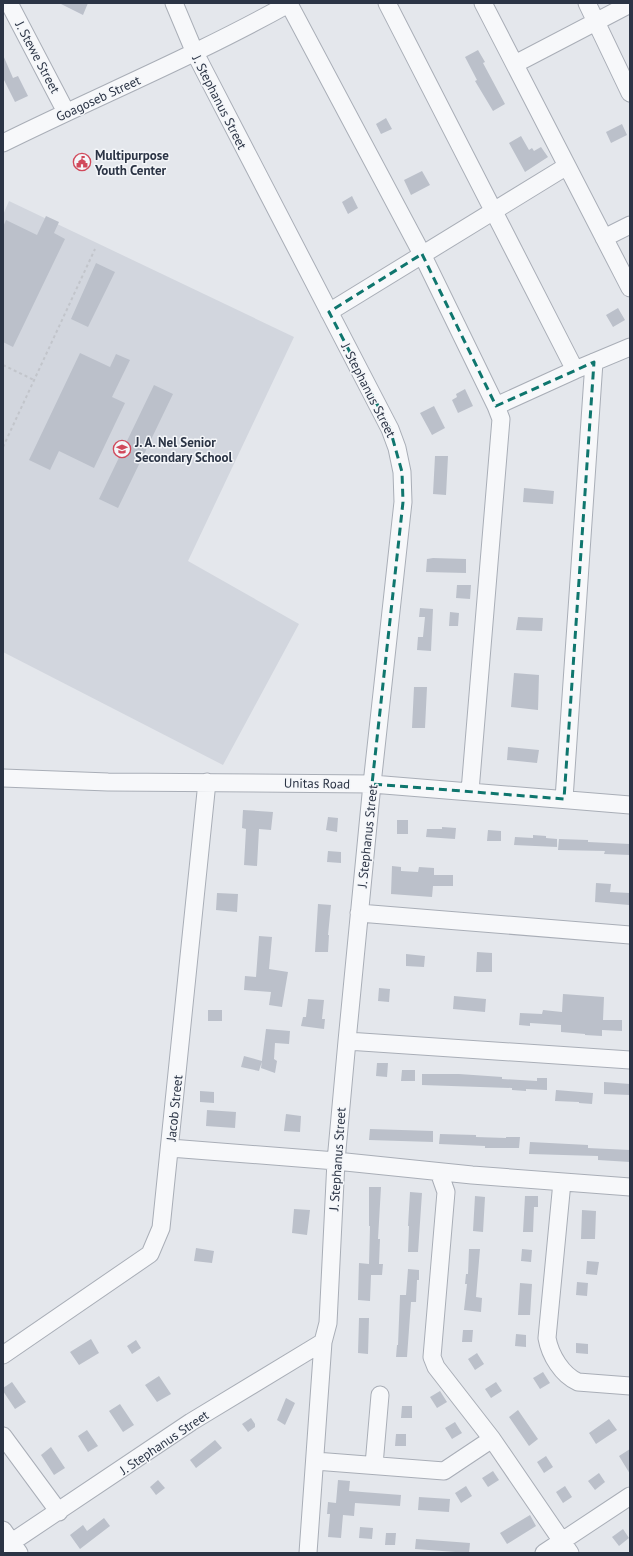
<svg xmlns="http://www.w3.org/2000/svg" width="633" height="1556" viewBox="0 0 633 1556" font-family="'PT Sans',sans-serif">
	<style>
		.built { fill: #d2d6de }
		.building { fill: #bbc0ca }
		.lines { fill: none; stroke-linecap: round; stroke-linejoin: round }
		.minor-casing { stroke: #a9aeb7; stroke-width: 19 }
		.path { stroke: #c2c5cb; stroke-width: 2; stroke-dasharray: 3 3; stroke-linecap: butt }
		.minor { stroke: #f7f8fa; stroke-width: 17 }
		.marked { fill: none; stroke: #0f766e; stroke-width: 3; stroke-dasharray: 8 5; stroke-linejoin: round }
		.labels { text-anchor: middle; stroke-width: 3; stroke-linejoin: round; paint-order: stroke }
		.street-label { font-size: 13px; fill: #2b3445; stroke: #f4f6f9 }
		.poi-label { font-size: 13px; font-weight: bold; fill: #2b3445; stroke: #f4f6f9; text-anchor: start }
	</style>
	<rect width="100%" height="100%" fill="#e4e7ec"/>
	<path class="built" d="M9 201 294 337 188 561 299 624 223 765 3 652V215Z"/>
	<path class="building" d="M59 3H88L83 15Z
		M478 50 485 62 483 63 505 104 493 111 475 81 477 80 465 57Z
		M3 55 13 78 18 76 28 96 15 102 3 78Z
		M386 118 392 129 381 134 376 124Z
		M622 124 627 135 611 143 606 132Z
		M521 136 529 150 532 148 534 151 541 147 548 157 525 172 509 143Z
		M422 171 430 185 411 195 404 180Z
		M352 196 358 208 348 214 342 202Z
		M46 216 59 222 54 233 65 239 13 347 3 342V227L6 220 37 235Z
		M96 263 115 272 88 327 71 319Z
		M618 308 625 320 613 327 606 315Z
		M80 353 110 367 116 354 130 360 112 397 125 403 94 468 59 451 50 470 29 460Z
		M154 385 173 394 118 508 99 499Z
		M465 389 473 406 458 413 452 400 457 397 456 394Z
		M434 406 445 428 432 435 420 413Z
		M435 456H448L446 495 433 494Z
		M524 488 554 491 553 504 523 502Z
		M433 558 466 559V573L426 572 427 559Z
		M457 585H471L470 599 456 598Z
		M420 608 433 609 431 651 417 650 418 637H423L425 617H419Z
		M450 612 459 613 458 626H449Z
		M518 617 543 618 542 631 516 630Z
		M514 673 539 675 538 710 511 707Z
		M414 687H427L425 728H412Z
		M508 747 539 750 537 763 507 760Z
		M243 810 273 812 271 830 259 829 257 866 244 865 246 829 242 828Z
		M328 817 338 818 337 832 326 830Z
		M397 820H408V834H397Z
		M442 827 456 828 455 839 426 837 427 829H442Z
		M488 830 501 831V841H487Z
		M533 835 546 836V838L557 839V847L514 845 515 837 533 838Z
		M559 839 588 840V842L630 844V855L604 854 605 851 558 850Z
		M328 851 341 852V863L327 862Z
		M392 866 401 867V871L418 872 419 867 434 868V875H453V886H433L432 897 391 894Z
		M596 883 611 884 610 892 630 893 629 905 595 902Z
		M217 893 238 894 237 912 216 910Z
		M318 904 331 905 328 935H329L328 952H315Z
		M259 936 272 937 269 969 288 972 282 1007 269 1005 271 992 244 990 245 976 256 977Z
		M477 952 492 953V972H476Z
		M406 954 425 956 424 967 406 966Z
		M379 988 390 989 389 1002 378 1001Z
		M563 994 604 997 603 1020H622V1031L602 1030V1036L585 1035V1034L561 1032V1025L530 1023V1026L519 1025 520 1013 542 1014 543 1010 562 1012Z
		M454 996 486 999 485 1012 453 1009Z
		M308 999 324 1000 322 1019H325L324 1029 301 1026 303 1017H306Z
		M208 1010H222V1021H208Z
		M266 1029 290 1031 289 1044 275 1043 274 1059 277 1061 275 1073 261 1068Z
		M244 1056 262 1061 259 1071 241 1067Z
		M377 1063H388L387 1077 376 1076Z
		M402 1070H415V1081H401Z
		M422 1074H459L502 1077V1079L537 1081V1078H547V1090L526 1089V1091L512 1090V1088L422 1085Z
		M604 1082 630 1084V1095L604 1094Z
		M556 1090 593 1093 592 1104 579 1103V1102L555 1101Z
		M200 1091 214 1092V1103L200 1102Z
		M207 1110 236 1112 235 1128 206 1126Z
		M286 1114 301 1116 300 1132 284 1131Z
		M370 1129 433 1131V1142L369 1140Z
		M440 1134 476 1135V1137L506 1138V1137H520L519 1148H485V1146L439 1144Z
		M530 1142 588 1145V1148L630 1150V1162L598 1160V1156L529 1154Z
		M369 1187H381L378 1239H380L379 1264H383L382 1275H371L370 1301 358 1300 359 1263 369 1264 370 1226H369Z
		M410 1192 422 1193 418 1252H408L409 1226H408Z
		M475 1196 485 1197 483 1232 473 1231Z
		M525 1196H538V1207H534L533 1232H523Z
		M294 1209 310 1210 307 1235 292 1233Z
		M582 1210 596 1211 595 1239H581Z
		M196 1248 214 1251 212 1263 194 1261Z
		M469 1249H480L476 1297 482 1298 481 1312 464 1310 467 1284H465L466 1274H468Z
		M522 1249 532 1250 531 1262 521 1261Z
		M587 1261 599 1262 597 1275 586 1274Z
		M408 1269 419 1270V1280H417L416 1302H411L407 1357H396L397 1345H398L400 1295H406Z
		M577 1282 588 1283 587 1296 576 1295Z
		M520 1283 532 1284 530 1315H518Z
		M359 1318H369L368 1354 358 1353Z
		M463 1330H473L472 1342H462Z
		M516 1334 526 1335V1347L515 1346Z
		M91 1339 99 1353 79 1365 70 1352Z
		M136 1340 141 1348 132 1354 127 1346Z
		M576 1343 588 1344V1354L576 1353Z
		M477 1353 484 1364 475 1370 468 1359Z
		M543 1372 550 1383 540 1389 533 1378Z
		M159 1376 171 1394 157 1402 145 1385Z
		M12 1382 26 1402 15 1409 3 1391V1388Z
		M496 1382 502 1391 491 1398 485 1389Z
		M440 1391 447 1402 437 1408 430 1397Z
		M286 1398 295 1403 285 1425 277 1420Z
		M120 1404 134 1425 123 1432 109 1411Z
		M402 1406H412V1418H401Z
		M518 1410 538 1439 529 1446 509 1417Z
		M251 1418 255 1424V1427L248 1432 242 1424Z
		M609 1419 617 1430 596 1444 589 1433Z
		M455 1422 462 1433 452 1439 445 1428Z
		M87 1430 98 1446 88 1452 78 1436Z
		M396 1434H406V1446H395Z
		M215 1440 222 1448 196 1468 190 1460Z
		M51 1447 65 1468 54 1475 41 1455Z
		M630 1449V1474L619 1456Z
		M546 1456 553 1467 544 1473 537 1462Z
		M493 1471 499 1480 488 1487 482 1478Z
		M599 1473 605 1482 595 1490 588 1481Z
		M158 1480 165 1488 156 1495 150 1487Z
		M338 1480 350 1481 349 1491 401 1495 400 1506 355 1503 354 1516 343 1515 341 1538 328 1537 330 1514H327L328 1502 336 1503Z
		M466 1486 472 1496 461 1503 455 1493Z
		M565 1486 572 1497 563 1503 556 1492Z
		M419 1497 450 1499 449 1512 418 1510Z
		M530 1515 536 1526 507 1544 500 1533Z
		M104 1518 110 1526 80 1549 70 1535 83 1525 87 1531Z
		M360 1527 373 1528 372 1539 359 1538Z
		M623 1529 629 1538 619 1546 612 1537Z
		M386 1533H396L395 1545H385Z
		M416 1539 470 1543 469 1553 415 1549Z"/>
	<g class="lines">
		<defs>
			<path id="minor" d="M9 3 66 112
				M387 3 575 370
				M483 3 630 288
				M587 3 630 93
				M289 4 422 254 496 406 501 419 470 791
				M515 64 630 4
				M3 143C98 96 197 55 290 3
				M604 238 630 225
				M329 312 567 166
				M496 406 575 370 630 347
				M3 778 108 782 372 784 630 805
				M564 799 594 362
				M359 913 630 935
				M347 1041 630 1060
				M170 1148 336 1161 472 1175 630 1187
				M439 1172 446 1192 432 1357 436 1367 492 1439 570 1553
				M562 1182 547 1338C550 1355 562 1375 578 1382L630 1386
				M3 1355 150 1254 161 1228 207 782
				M3 1436 59 1512
				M315 1461 444 1471 492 1439
				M374 1465 380 1395
				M3 1530 19 1553
				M3 1548 191 1422 323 1342 328 1323 336 1161 347 1041 372 784 403 502 402 472 397 448 390 429 195 53 174 3
				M308 1553 323 1342
				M544 1553 630 1496"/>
		</defs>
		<use href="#minor" class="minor-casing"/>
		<path class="path" d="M3 365 34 380
			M3 447 95 249"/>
		<use href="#minor" class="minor"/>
	</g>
	<path class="marked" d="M422 254 496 406 594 362 564 799 372 784 403 502 402 472 390 429 329 312Z"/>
	<defs>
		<symbol id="civic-ring" viewBox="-11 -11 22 22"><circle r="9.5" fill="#f4f6f9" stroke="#d1495b" stroke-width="1.5"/><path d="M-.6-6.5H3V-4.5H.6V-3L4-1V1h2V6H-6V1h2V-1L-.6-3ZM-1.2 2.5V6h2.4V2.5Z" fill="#d1495b"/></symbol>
		<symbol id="school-ring" viewBox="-11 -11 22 22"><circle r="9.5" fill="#f4f6f9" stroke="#d1495b" stroke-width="1.5"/><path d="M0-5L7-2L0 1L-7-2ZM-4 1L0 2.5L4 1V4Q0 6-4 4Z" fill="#d1495b"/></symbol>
	</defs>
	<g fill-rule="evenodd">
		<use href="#civic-ring" x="72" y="152" width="20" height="20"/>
		<use href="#school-ring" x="112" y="439" width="20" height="20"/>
	</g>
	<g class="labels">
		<g class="street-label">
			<text transform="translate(38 57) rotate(62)" y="5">J. Stewe Street</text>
			<text transform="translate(98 98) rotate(-25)" y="5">Goagoseb Street</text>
			<text transform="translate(220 102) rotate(63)" y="5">J. Stephanus Street</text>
			<text transform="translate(369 390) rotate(63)" y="5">J. Stephanus Street</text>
			<text transform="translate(317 783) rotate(1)" y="5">Unitas Road</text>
			<text transform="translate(367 836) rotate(-84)" y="5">J. Stephanus Street</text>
			<text transform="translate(174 1108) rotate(-84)" y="5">Jacob Street</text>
			<text transform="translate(337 1159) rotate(-86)" y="5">J. Stephanus Street</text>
			<text transform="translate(164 1442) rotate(-34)" y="5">J. Stephanus Street</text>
		</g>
		<g class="poi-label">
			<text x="95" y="160">Multipurpose<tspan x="95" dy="15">Youth Center</tspan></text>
			<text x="135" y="447">J. A. Nel Senior<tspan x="135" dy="15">Secondary School</tspan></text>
		</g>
	</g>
	<rect width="633" height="1556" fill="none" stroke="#2b3445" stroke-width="8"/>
</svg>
